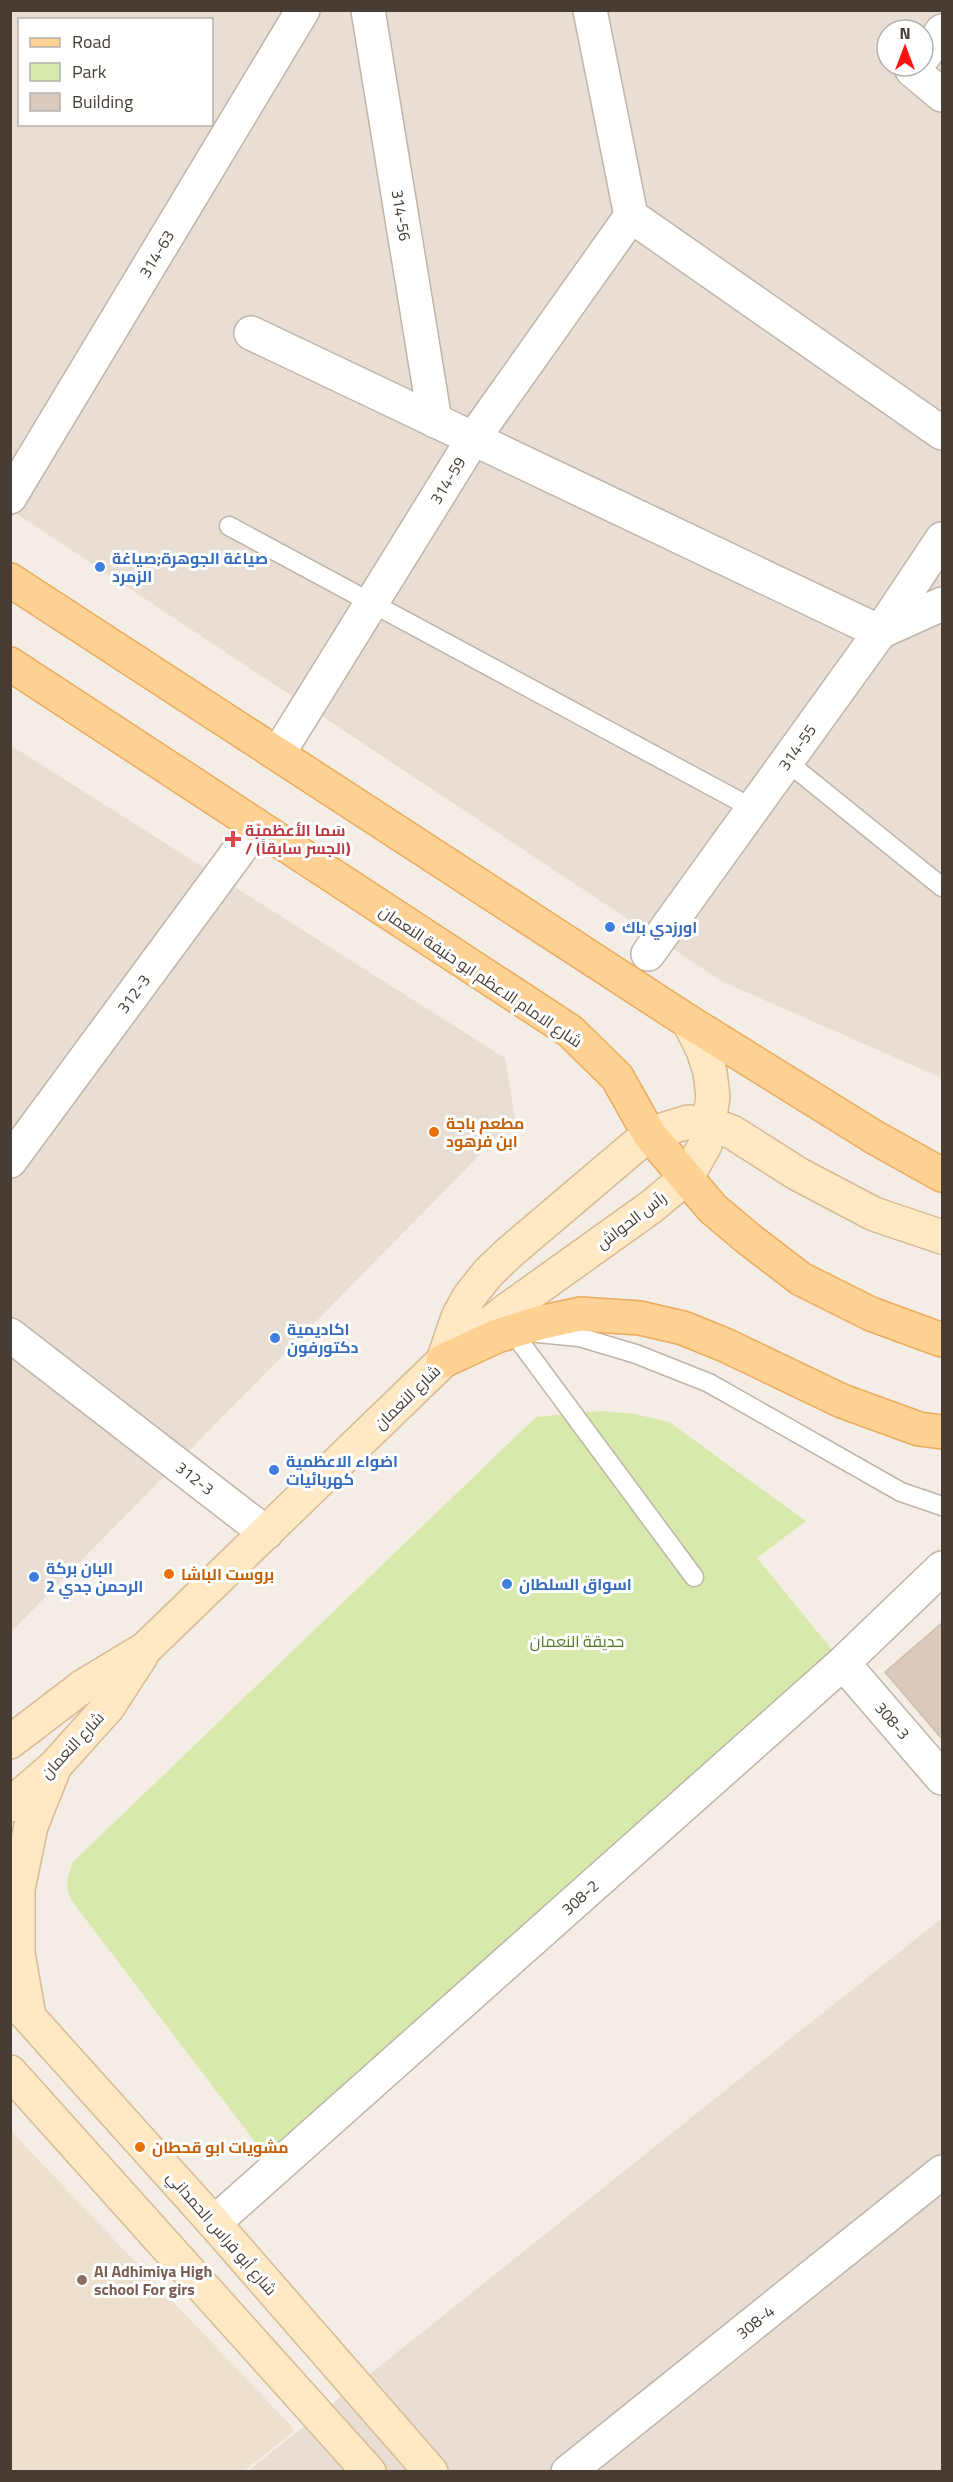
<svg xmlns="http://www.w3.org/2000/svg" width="953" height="2482" viewBox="0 0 953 2482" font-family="'Titillium Web',Cairo,sans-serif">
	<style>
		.residential { fill: #e8ded3; fill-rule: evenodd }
		.education { fill: #eee0ce }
		.green { fill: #d7eaac }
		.building { fill: #d9cabd; stroke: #d1bead; stroke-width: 1.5 }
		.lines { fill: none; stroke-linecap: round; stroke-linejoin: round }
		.lane-casing { stroke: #c0b4a8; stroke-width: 21 }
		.street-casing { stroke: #c0b4a8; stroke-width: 36 }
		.secondary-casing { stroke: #d6bb93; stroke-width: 36 }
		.primary-casing { stroke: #eaac5d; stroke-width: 36 }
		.lane { stroke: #fff; stroke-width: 18 }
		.street { stroke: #fff; stroke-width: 33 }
		.secondary { stroke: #ffe8c4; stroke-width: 33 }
		.primary { stroke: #ffd193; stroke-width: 33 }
		.shop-dot { fill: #3f7fe0; stroke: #fff; stroke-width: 2 }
		.health-dot { fill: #e0444e; stroke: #fff; stroke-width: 2 }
		.food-dot { fill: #e8710a; stroke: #fff; stroke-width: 2 }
		.education-dot { fill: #8d6e63; stroke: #fff; stroke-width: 2 }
		.labels { text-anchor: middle; stroke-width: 6; stroke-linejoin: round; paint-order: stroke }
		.street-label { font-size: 16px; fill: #473d34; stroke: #fff }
		.shop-label { font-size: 16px; font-weight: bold; fill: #366cbe; stroke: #fff; text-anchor: start }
		.health-label { font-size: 16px; font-weight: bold; fill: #be3a42; stroke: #fff; text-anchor: start }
		.food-label { font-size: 16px; font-weight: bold; fill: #c56008; stroke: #fff; text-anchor: start }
		.park-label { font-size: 16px; fill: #527b25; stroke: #fff }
		.education-label { font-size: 16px; font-weight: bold; fill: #785e54; stroke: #fff; text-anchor: start }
	</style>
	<rect width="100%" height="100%" fill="#f4ede5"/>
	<path class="residential" d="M10 11H942V1078L723 982 11 510ZM20 20H212V124H20ZM887 30H923V66H887Z
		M10 745 505 1058 515 1119 11 1632Z
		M942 1918V2471H248Z"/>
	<path class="education" d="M11 2131 295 2430 244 2471H11Z"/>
	<path class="green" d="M602 1411 635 1414 669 1422 806 1521 757 1558 843 1663 268 2159 71 1900C65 1885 67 1876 73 1862L536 1417Z"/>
	<path class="building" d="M942 1623V1739L885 1672Z"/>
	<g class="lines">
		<defs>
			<path id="lane" d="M229 526 752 808
				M786 761 942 887
				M512 1331 694 1577
				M538 1333 579 1337 636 1354 709 1383 901 1492 942 1506"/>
			<g id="street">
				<path id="s1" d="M368 10 435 421"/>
				<path d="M590 10 631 216 942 433"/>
				<path d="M923 57 942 31"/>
				<path d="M916 66 912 70 942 95"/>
				<path d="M251 333 880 632 942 604"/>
				<path id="s2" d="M10 497 303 10"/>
				<path id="s3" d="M278 754 473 439 631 216"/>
				<path id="s4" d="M648 954 880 632 942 539"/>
				<path id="s5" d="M10 1161 257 826"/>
				<path id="s6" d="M10 1335 266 1533"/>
				<path id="s7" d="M843 1663 942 1778"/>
				<path id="s8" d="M214 2223 843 1663 942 1568"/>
				<path id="s9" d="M568 2472 942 2172"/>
			</g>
			<path id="secondary" d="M443 1361 458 1317 469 1297 488 1273 510 1252 649 1134 688 1122 709 1124 732 1132 798 1174 874 1214 942 1237
				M10 1742 82 1687 145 1649 443 1361 507 1310 651 1207 687 1177 705 1145 713 1097 710 1072 703 1050 689 1022
				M10 1805 55 1766 108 1707 141 1656
				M10 1996 214 2223 431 2472
				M29 2016 18 1953V1889L31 1826 55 1766
				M10 2072 369 2472"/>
			<path id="primary" d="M10 580 689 1022 874 1137 942 1175
				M10 664 570 1031 617 1077 649 1134 713 1209 750 1240 801 1279 871 1314 942 1340
				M443 1361 497 1336 539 1323 580 1314 640 1318 683 1328 725 1345 842 1401 919 1429 942 1432"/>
		</defs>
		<use href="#lane" class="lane-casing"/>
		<use href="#street" class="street-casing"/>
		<use href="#secondary" class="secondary-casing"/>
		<use href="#primary" class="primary-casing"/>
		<use href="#lane" class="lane"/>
		<use href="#street" class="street"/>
		<use href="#secondary" class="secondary"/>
		<use href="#primary" class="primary"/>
	</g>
	<g class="shop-dot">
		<circle cx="100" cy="567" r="6"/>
		<circle cx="610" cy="927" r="6"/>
		<circle cx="275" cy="1338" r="6"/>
		<circle cx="274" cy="1470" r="6"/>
		<circle cx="34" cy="1577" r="6"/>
		<circle cx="507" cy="1584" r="6"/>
	</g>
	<path class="health-dot" d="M230 830h6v6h6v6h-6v6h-6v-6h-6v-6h6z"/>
	<g class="food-dot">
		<circle cx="434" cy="1132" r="6"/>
		<circle cx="169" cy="1574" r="6"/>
		<circle cx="140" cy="2147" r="6"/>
	</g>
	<circle class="education-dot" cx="82" cy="2280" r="6"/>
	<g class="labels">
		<g class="street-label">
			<text dy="6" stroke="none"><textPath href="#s1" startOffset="208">314-56</textPath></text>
			<text dy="6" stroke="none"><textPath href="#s2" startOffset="284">314-63</textPath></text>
			<text dy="6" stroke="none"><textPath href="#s3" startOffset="322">314-59</textPath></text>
			<text dy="6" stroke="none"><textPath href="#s4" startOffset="255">314-55</textPath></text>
			<text transform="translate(481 976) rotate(34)" y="6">شارع الامام الاعظم ابو حنيفة النعمان</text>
			<text dy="6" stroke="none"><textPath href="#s5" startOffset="208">312-3</textPath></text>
			<text transform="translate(631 1220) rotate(-37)" y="6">رآس الحواش</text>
			<text transform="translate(407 1397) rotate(-44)" y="6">شارع النعمان</text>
			<text dy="6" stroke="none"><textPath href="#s6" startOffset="234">312-3</textPath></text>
			<text dy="6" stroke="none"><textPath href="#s7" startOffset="76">308-3</textPath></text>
			<text transform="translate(72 1745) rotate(-47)" y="6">شارع النعمان</text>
			<text dy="6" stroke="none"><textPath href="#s8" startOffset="490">308-2</textPath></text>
			<text transform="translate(222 2233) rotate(49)" y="6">شارع أبو فراس الحمداني</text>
			<text dy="6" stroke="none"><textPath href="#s9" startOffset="240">308-4</textPath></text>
		</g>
		<g class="shop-label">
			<text x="112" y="564">صياغة الجوهرة;صياغة<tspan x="112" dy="18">الزمرد</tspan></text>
			<text x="622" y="933">اورزدي باك</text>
			<text x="287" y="1335">اكاديمية<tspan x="287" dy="18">دكتورفون</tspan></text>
			<text x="286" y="1467">اضواء الاعظمية<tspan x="286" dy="18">كهربائيات</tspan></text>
			<text x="46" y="1574">البان بركة<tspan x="46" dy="18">الرحمن جدي 2</tspan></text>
			<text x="519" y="1590">اسواق السلطان</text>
		</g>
		<g class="health-label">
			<text x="245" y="836">سَما الأعظميّة<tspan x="245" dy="18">/ (الجسر سابقاً)</tspan></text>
		</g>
		<g class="food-label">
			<text x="446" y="1129">مطعم باجة<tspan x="446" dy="18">ابن فرهود</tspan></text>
			<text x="181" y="1580">بروست الباشا</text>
			<text x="152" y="2153">مشويات ابو قحطان</text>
		</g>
		<g class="park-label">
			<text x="577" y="1647">حديقة النعمان</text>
		</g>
		<g class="education-label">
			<text x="94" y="2277">Al Adhimiya High<tspan x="94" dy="18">school For girs</tspan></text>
		</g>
	</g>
	<rect width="953" height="2482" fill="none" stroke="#473d34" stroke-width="24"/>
	<rect x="18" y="18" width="195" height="108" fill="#ffffff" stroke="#b5b1ae" stroke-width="1.5"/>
	<rect x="30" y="38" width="30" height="9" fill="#ffd193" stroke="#b5b1ae" stroke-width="1.5"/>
	<text x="72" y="48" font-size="18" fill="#473d34">Road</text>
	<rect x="30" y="63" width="30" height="18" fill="#d7eaac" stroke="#b5b1ae" stroke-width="1.5"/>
	<text x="72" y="78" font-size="18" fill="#473d34">Park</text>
	<rect x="30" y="93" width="30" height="18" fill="#d9cabd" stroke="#b5b1ae" stroke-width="1.5"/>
	<text x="72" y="108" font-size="18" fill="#473d34">Building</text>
	<g transform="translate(905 48)"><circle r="28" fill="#ffffff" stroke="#b5b1ae" stroke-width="1.5"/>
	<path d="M0-4.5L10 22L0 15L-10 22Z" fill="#ff1311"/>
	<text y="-9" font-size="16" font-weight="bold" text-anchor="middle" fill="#473d34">N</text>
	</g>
</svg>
